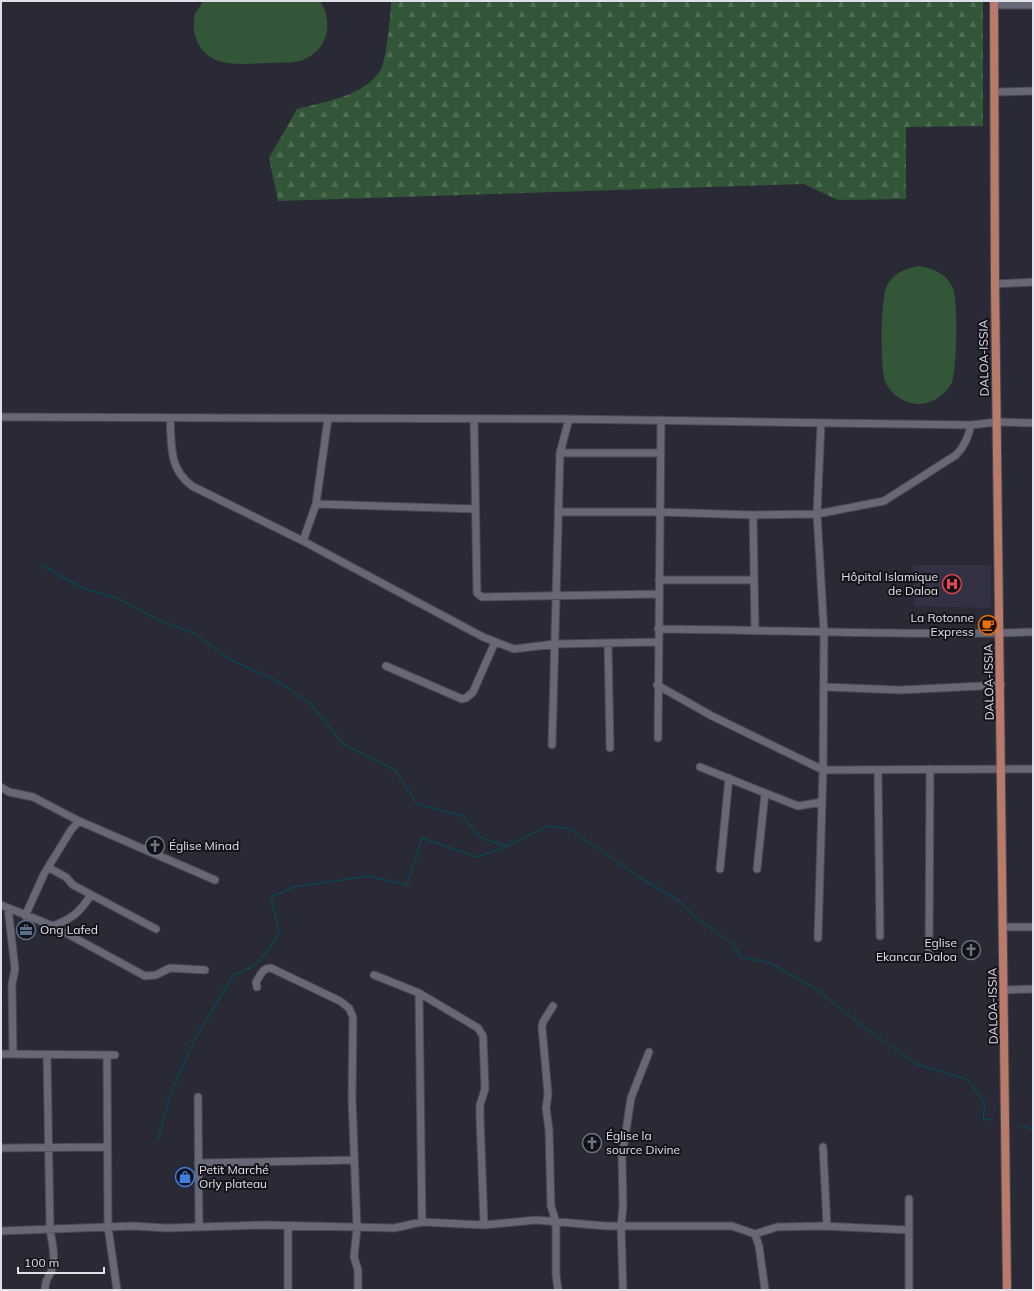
<svg xmlns="http://www.w3.org/2000/svg" width="1034" height="1291" viewBox="0 0 1034 1291" font-family="Mulish,sans-serif">
	<style>
		.built { fill: #333245 }
		.green { fill: #335538 }
		.forest { fill: url(#forest-firs) }
		.lines { fill: none; stroke-linecap: round; stroke-linejoin: round }
		.stream { stroke: #0b4651; stroke-width: 1.5 }
		.minor-casing { stroke: #484852; stroke-width: 9 }
		.major-casing { stroke: #484852; stroke-width: 10 }
		.minor { stroke: #676776; stroke-width: 7 }
		.major { stroke: #b97a69; stroke-width: 8 }
		.labels { text-anchor: middle; stroke-width: 4; stroke-linejoin: round; paint-order: stroke }
		.street-label { font-size: 12px; fill: #e1e0e9; stroke: #131218 }
		.poi-label { font-size: 12px; fill: #e1e0e9; stroke: #131218; text-anchor: start }
	</style>
	<defs>
		<pattern id="forest-firs" width="22" height="20" patternUnits="userSpaceOnUse"><rect width="22" height="20" fill="#335538"/><path d="M5 1l3.5 6h-7zM16 11l3.5 6h-7z" fill="#506d55"/></pattern>
	</defs>
	<rect width="100%" height="100%" fill="#2a2936"/>
	<path class="built" d="M913 565H991V604L989 608 914 606Z"/>
	<path class="green" d="M203 1H320C333 20 329 47 307 58 296 64 280 62 268 63 252 63 234 66 219 61 199 55 190 33 195 14 197 10 201 5 203 1Z
		M920 266C934 269 947 274 953 288 958 301 957 369 952 382 947 394 932 404 919 404 905 404 890 394 885 381 880 369 881 301 886 288 892 273 906 268 920 266Z"/>
	<path class="forest" d="M391 1H983V126L906 127V199L838 200 804 184 278 201 269 158 297 109C326 101 362 97 380 71 386 63 391 13 391 1Z"/>
	<g class="lines">
		<path class="stream" d="M42 565 82 588 117 598 159 620 195 634 229 659 279 682 310 703 343 744 395 770 417 804 463 816 481 838 507 846 548 826 570 829 639 877 679 901 696 918 732 943 741 957 770 963 816 989 860 1024 916 1064 968 1080 985 1103 983 1119 992 1120
			M1020 1125 1033 1130
			M158 1140 171 1092 195 1039 234 974C255 971 269 950 279 933L271 897 294 887 368 876 407 885 422 838 477 857 507 846"/>
		<defs>
			<path id="minor" d="M994 5H1033
				M995 92 1033 91
				M995 284 1033 282
				M1 417 569 419 971 425 997 422 1033 423
				M170 418C172 445 168 468 192 486L303 541 483 637 514 649 555 644 658 642
				M474 419 477 593 482 597 659 594
				M821 423 817 514 824 632 823 770 1033 769
				M560 453H660
				M316 504 475 509
				M558 512H659L753 515 817 514 884 501 956 455C965 446 968 437 971 425
				M753 515 755 630
				M303 541 316 504 328 419
				M659 580H754
				M658 629C783 630 908 636 1033 632
				M608 643 610 748
				M386 666 462 699 466 698 473 692 495 642
				M657 685 712 716 823 770 818 938
				M825 687 900 690 1001 685
				M658 738 661 420
				M552 745 560 453 569 419
				M700 767 798 806 822 802
				M878 770 880 936
				M1 787 9 792 33 797 79 821 215 880
				M49 868 66 877 73 885 156 929
				M720 869 729 778
				M757 869 765 793
				M1 905 53 926 145 976 156 975 170 968 205 970
				M8 908 15 969 12 984 13 1054
				M25 916 44 874 71 830 79 821
				M53 926C73 918 79 913 91 895
				M1003 927H1033
				M929 953 930 769
				M374 975 419 993 478 1028 483 1036 485 1089 480 1105V1117L484 1225
				M257 987 256 982C261 975 262 968 271 968L340 1001 349 1008 353 1017 352 1098 357 1228 354 1257 358 1270V1290
				M1005 990 1033 989
				M419 993 422 1222
				M553 1006 543 1022 542 1027 548 1094 546 1108 549 1130 551 1206 556 1222V1275L558 1290
				M1 1054 115 1055
				M107 1055 108 1227 117 1290
				M198 1097 199 1227
				M823 1147 827 1226
				M1 1148 106 1147
				M198 1163 354 1160
				M288 1226V1290
				M1 1231 133 1226 166 1228 266 1225 394 1228 422 1222 484 1225 536 1220 606 1226H732L755 1234 777 1227 822 1226 909 1230
				M755 1234 759 1246 765 1290
				M45 1290C45 1277 49 1279 52 1269 56 1257 52 1242 50 1230L47 1055
				M623 1290 621 1226 623 1206 622 1157 631 1098 649 1052
				M909 1290V1199"/>
			<path id="major" d="M994 1 995 284 1007 1290"/>
		</defs>
		<use href="#minor" class="minor-casing"/>
		<use href="#major" class="major-casing"/>
		<use href="#minor" class="minor"/>
		<use href="#major" class="major"/>
	</g>
	<defs>
		<symbol id="hospital-ring" viewBox="-11 -11 22 22"><circle r="9.5" fill="#131218" stroke="#e0444e" stroke-width="1.5"/><path d="M-5-5h3v3.5h4V-5h3V5h-3V1.5h-4V5h-3Z" fill="#e0444e"/></symbol>
		<symbol id="cafe-ring" viewBox="-11 -11 22 22"><circle r="9.5" fill="#131218" stroke="#e8710a" stroke-width="1.5"/><path d="M-5.5-4.5H6V0H3Q3 3.5 0 3.5H-2.5Q-5.5 3.5-5.5 0ZM3-3.2v2h1.7v-2ZM-6 4.5H4V6H-6Z" fill="#e8710a"/></symbol>
		<symbol id="church-ring" viewBox="-11 -11 22 22"><circle r="9.5" fill="#131218" stroke="#6b7280" stroke-width="1.5"/><path d="M-1.2-6h2.4v3.5h3.3v2.4h-3.3V6h-2.4V-.1h-3.3v-2.4h3.3Z" fill="#6b7280"/></symbol>
		<symbol id="office-ring" viewBox="-11 -11 22 22"><circle r="9.5" fill="#131218" stroke="#5c6f8a" stroke-width="1.5"/><path d="M-6-3h4V-5.5h4V-3h4V5H-6ZM-1-4.5V-3h2v-1.5ZM-6 0V1H6V0Z" fill="#5c6f8a"/></symbol>
		<symbol id="shop-ring" viewBox="-11 -11 22 22"><circle r="9.5" fill="#131218" stroke="#3f7fe0" stroke-width="1.5"/><path d="M-5-2.5h2.3a2.7 3.5 0 0 1 5.4 0H5L5.5 6h-11ZM-1.5-2.5h3a1.5 2.3 0 0 0-3 0Z" fill="#3f7fe0"/></symbol>
	</defs>
	<g fill-rule="evenodd">
		<use href="#hospital-ring" x="941" y="573" width="22" height="22"/>
		<use href="#cafe-ring" x="977" y="614" width="22" height="22"/>
		<use href="#church-ring" x="144" y="835" width="22" height="22"/>
		<use href="#office-ring" x="15" y="919" width="22" height="22"/>
		<use href="#church-ring" x="960" y="939" width="22" height="22"/>
		<use href="#church-ring" x="581" y="1132" width="22" height="22"/>
		<use href="#shop-ring" x="174" y="1166" width="22" height="22"/>
	</g>
	<g class="labels">
		<g class="street-label">
			<text transform="translate(984 358) rotate(-91)" y="4">DALOA-ISSIA</text>
			<text transform="translate(989 682) rotate(-91)" y="4">DALOA-ISSIA</text>
			<text transform="translate(993 1006) rotate(-91)" y="4">DALOA-ISSIA</text>
		</g>
		<g class="poi-label">
			<text x="938" y="581" text-anchor="end">Hôpital Islamique<tspan x="938" dy="14">de Daloa</tspan></text>
			<text x="974" y="622" text-anchor="end">La Rotonne<tspan x="974" dy="14">Express</tspan></text>
			<text x="169" y="850">Église Minad</text>
			<text x="40" y="934">Ong Lafed</text>
			<text x="957" y="947" text-anchor="end">Eglise<tspan x="957" dy="14">Ekancar Daloa</tspan></text>
			<text x="606" y="1140">Église la<tspan x="606" dy="14">source Divine</tspan></text>
			<text x="199" y="1174">Petit Marché<tspan x="199" dy="14">Orly plateau</tspan></text>
		</g>
	</g>
	<rect width="1034" height="1291" fill="none" stroke="#e1e0e9" stroke-width="4"/>
	<path d="M18 1267v6h86v-6" fill="none" stroke="#e1e0e9" stroke-width="2"/>
	<text x="24" y="1267" font-size="12" fill="#e1e0e9" stroke="#131218" stroke-width="3" paint-order="stroke">100 m</text>
</svg>
